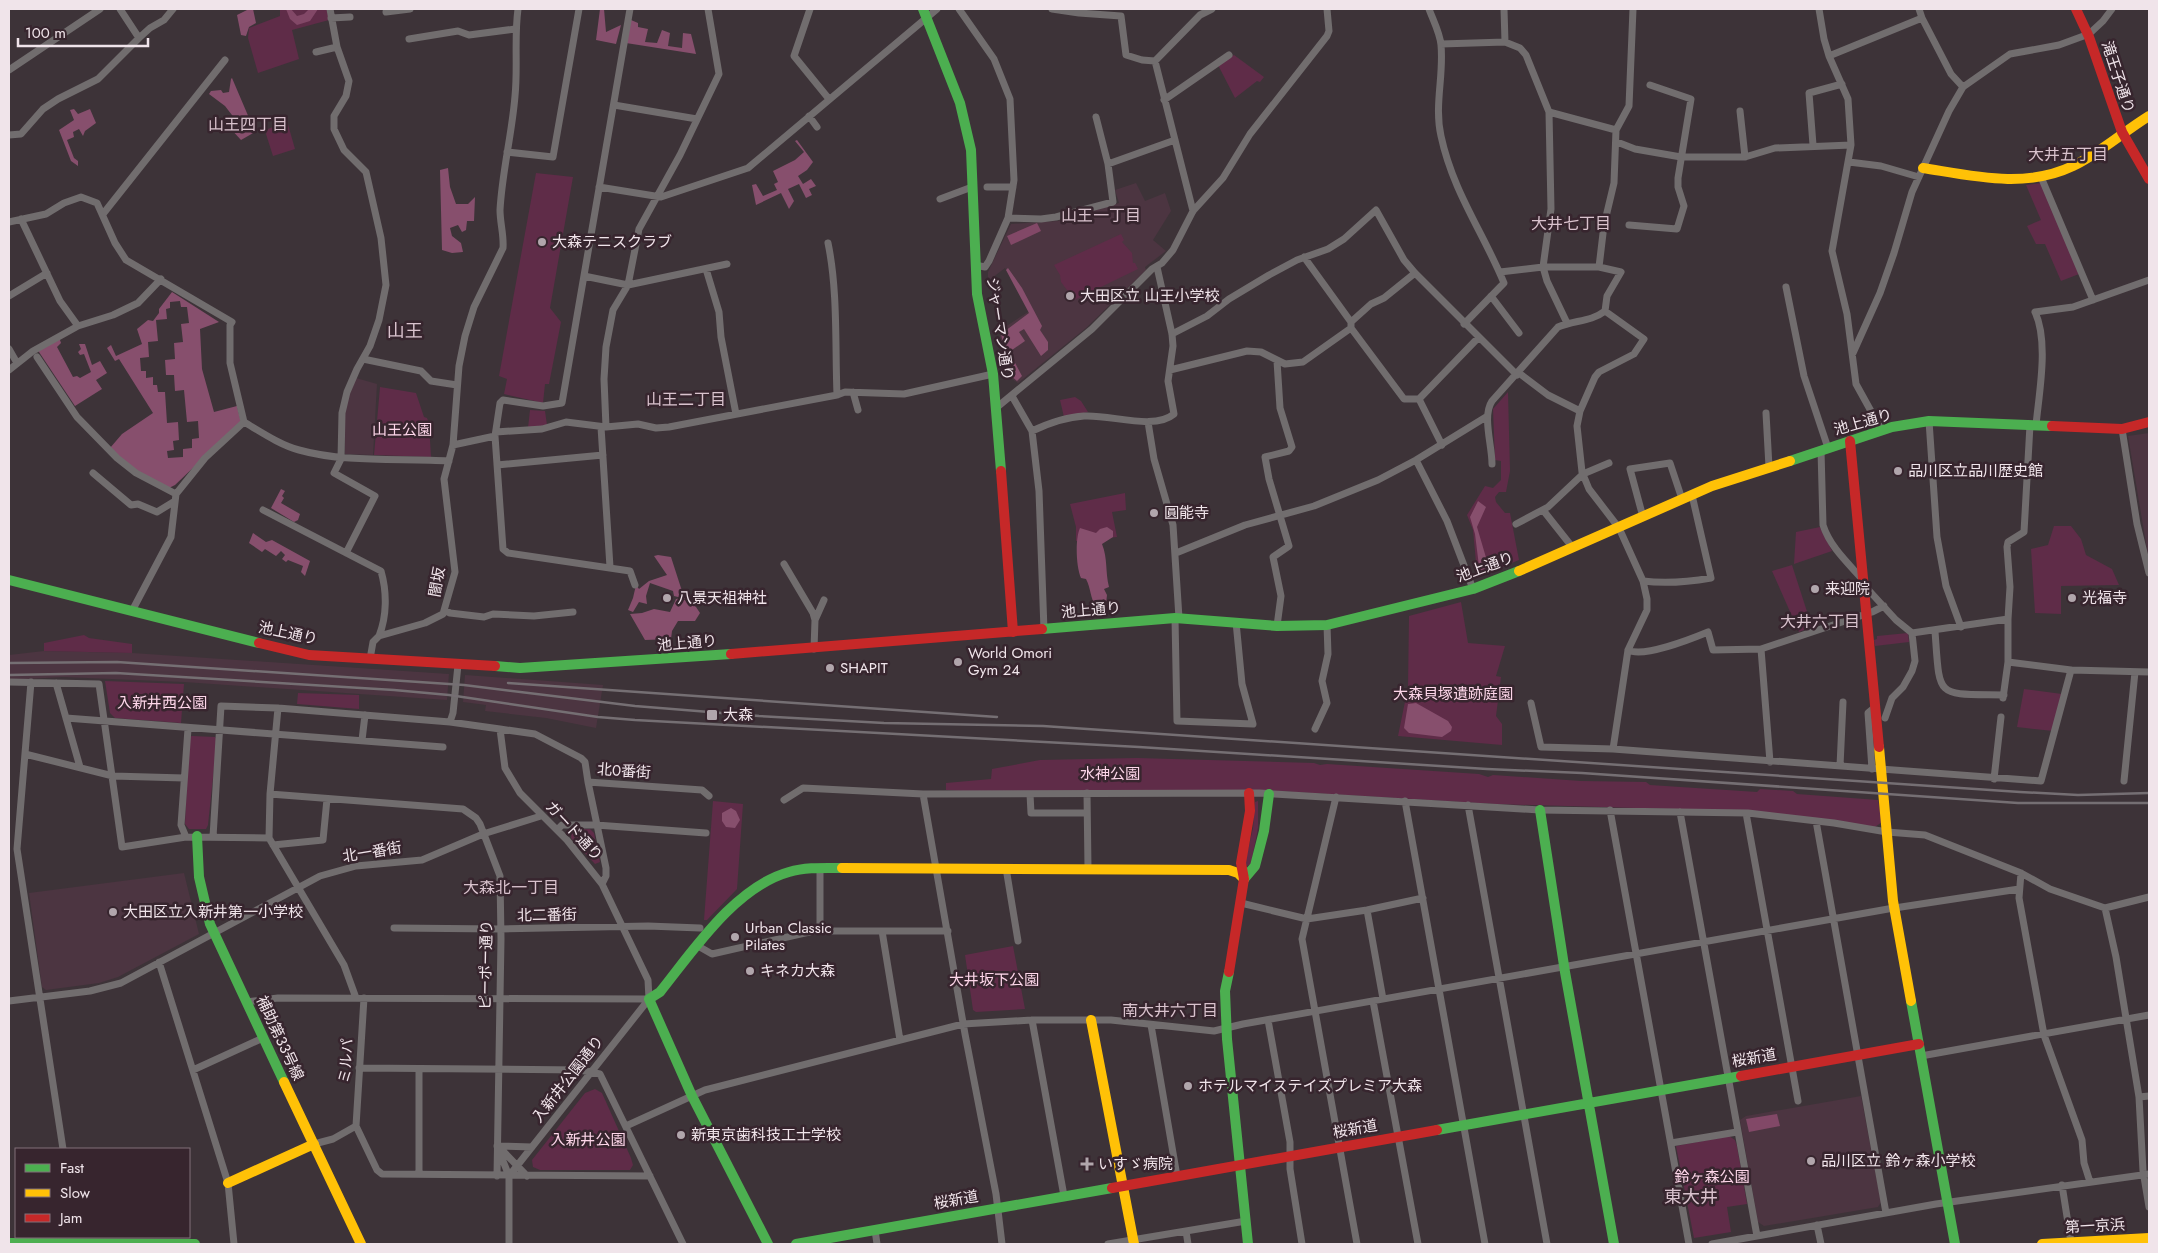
<svg xmlns="http://www.w3.org/2000/svg" width="2158" height="1253" viewBox="0 0 2158 1253" font-family="Jost,'Noto Sans JP',sans-serif">
	<style>
		.built { fill: #4c3541 }
		.green { fill: #5f2c48 }
		.forest { fill: #874f6d; fill-rule: evenodd }
		.water { fill: #824867 }
		.lines { fill: none; stroke-linecap: round; stroke-linejoin: round }
		.street { stroke: #716d6e; stroke-width: 7 }
		.fast { stroke: #4caf50; stroke-width: 10 }
		.slow { stroke: #ffc107; stroke-width: 10 }
		.jam { stroke: #c62828; stroke-width: 10 }
		.rail { stroke: #756f73; stroke-width: 2.5 }
		.poi-dot { fill: #b1a6ac; stroke: #37252e; stroke-width: 2 }
		.labels { text-anchor: middle; stroke-width: 5; stroke-linejoin: round; paint-order: stroke }
		.street-label { font-size: 15px; fill: #f0e4ea; stroke: #37252e }
		.poi-label { font-size: 15px; fill: #f0e4ea; stroke: #37252e; text-anchor: start }
		.park-label { font-size: 15px; fill: #fdd6e9; stroke: #37252e }
		.neighbourhood-label { font-size: 16px; fill: #d9c2cd; stroke: #37252e }
		.quarter-label { font-size: 18px; fill: #d9c2cd; stroke: #37252e }
	</style>
	<rect width="100%" height="100%" fill="#3d3338"/>
	<path class="built" d="M1136 183 1145 201 1165 193 1171 211 1153 240 1166 251 1145 267 1146 270 1086 328 1018 383 1009 377 999 331 1031 310 1005 268 988 281V272L1011 224 1058 221 1119 203 1115 190Z
		M356 378 377 384 373 455 345 454V413L349 392Z
		M2149 433V561L2128 436Z
		M44 651 132 653 449 674 447 700 184 682 63 677 9 680V655Z
		M465 675 603 685 596 728 546 718 485 711 486 705 463 702Z
		M184 873 199 934 118 977 99 983 46 990 42 987 29 893Z
		M1861 1096 1881 1202 1878 1207 1764 1226 1758 1222 1740 1120 1746 1116Z"/>
	<path class="green" d="M280 9H327L329 20 292 30 299 59 258 73 248 38 249 28 280 16Z
		M1234 55 1264 77 1260 82 1257 81 1235 98 1218 65Z
		M287 121 295 149 273 156 266 134 268 129Z
		M536 173 573 177 550 308 561 322 549 384H545L543 403 504 394 507 379 499 376Z
		M2041 183 2079 274 2061 281 2045 244H2036L2027 226 2041 220 2026 185Z
		M1121 234 1124 240 1122 242 1132 253 1133 263H1135L1138 269 1070 302 1067 296 1070 294 1061 282 1060 275 1054 265Z
		M380 387 416 393 424 417 427 418 429 423 431 457 374 455Z
		M1508 392 1510 471 1506 492H1499L1495 497 1496 502 1505 513H1510L1519 560 1480 576 1477 573 1473 530 1467 515 1485 486 1493 488 1501 480V461L1495 460 1493 409Z
		M1075 397 1081 401 1088 412 1064 417 1060 400Z
		M530 410 545 411 547 425 528 428Z
		M1125 493 1126 510 1112 512 1117 537 1076 541V527L1070 504Z
		M2054 526H2071L2081 539 2086 555 2112 569 2119 585 2061 586V614L2035 613 2031 549 2048 545Z
		M1820 527 1832 551 1794 564 1796 532Z
		M1792 565 1812 627 1799 632 1772 571Z
		M1461 602 1468 643 1505 646 1496 676 1501 677 1496 716 1502 724V745L1398 736 1408 687 1409 616Z
		M1908 633 1909 642 1875 646 1874 640 1877 639V636Z
		M84 635 89 638 132 644V653L44 651V643Z
		M105 681 184 684 181 723 115 718 110 713Z
		M2024 689 2062 694 2053 731 2017 727Z
		M298 693 359 695V709L297 704Z
		M192 736 215 737 217 740 208 825 206 829H189L185 824 189 737Z
		M1137 758 1314 763 1320 765 1327 764 1479 774 1488 777 1493 775 1581 781 1646 782 1650 785 1757 792 1760 789 1793 791 1797 794 1878 800 1882 822 1875 827 1669 809 1495 804 1260 790 993 793 946 790V783L991 779 992 769 1040 760Z
		M713 801 743 804 737 889 707 920H704Z
		M1258 801V828L1251 864 1247 866 1245 863 1253 828 1255 802Z
		M590 829 594 833 600 862 595 864 571 838 572 830Z
		M1013 946 1025 1009 976 1012 973 1010 965 955Z
		M595 1089 602 1093 631 1158 633 1165 630 1170H540L533 1167 532 1160 585 1093Z
		M1729 1136 1735 1140 1737 1146 1747 1204 1727 1207 1731 1232 1694 1238 1676 1146Z"/>
	<path class="forest" d="M249 9H253L256 23 249 27 246 36 241 35 237 15Z
		M600 9H604L606 32 621 25 616 44 596 40Z
		M631 20 638 23V27L648 29 645 42 657 43 662 30 670 33 668 46 682 48 683 33 691 34 696 54 626 43Z
		M232 78 255 132 241 140 229 127 235 119 225 106 209 94 211 91 221 90 223 93 229 92 231 79Z
		M74 109 78 114 90 109 96 123 85 131 83 136 79 129 73 132 74 137 67 140 74 158 78 161V166L71 161 59 130 74 120 70 110Z
		M797 140 813 162 807 170 798 176 803 184 811 179 816 186 809 189 812 195 806 198 799 184 788 189 794 201 789 209 781 193 756 205 752 185 756 184 763 196 777 190 774 184 778 182 773 171 795 160 804 152 795 141Z
		M448 168 450 187 456 204H468L475 197 474 221H467L466 230 462 232 458 225 450 228 452 236 461 243 463 252 452 253 442 250 440 170Z
		M1008 268 1022 288 1042 326 1040 330 1048 342V350L1041 356 1024 329 1019 332 1025 341 1012 350 1013 359 1022 376 1017 381 1010 375 1001 334 1029 313 1006 270Z
		M172 292 219 322 200 329 202 369 214 412 237 406 241 422 175 485 167 489 135 472 110 448 122 434 153 413 119 359 115 361 107 348 111 345 116 356 142 344 137 329 148 320 153 321 159 313V309ZM180 301 181 307H187L189 323 181 324 183 342 174 343 175 359 165 360 166 375H174L175 391 184 390 187 422 198 421 199 438 192 439V448L183 449V457L168 458 167 451 174 450 173 441 179 440 178 422 167 423 165 392H158L157 385H153V377L146 378V371H141L140 358 149 357 148 342 158 341 156 320 167 319 166 309 170 308V302Z
		M59 337 61 343 57 347 73 377 77 376 80 378 91 372 84 354 80 355 78 352 81 349 79 344H85L92 365 100 361 107 373 96 380 102 389 75 406 37 349Z
		M281 489 285 491 282 496 284 498 281 503 300 514 298 520 294 522 271 508Z
		M1478 501 1486 507 1477 527 1490 571 1480 574 1475 534 1470 517Z
		M1107 527 1113 531V537L1102 544C1108 559 1105 572 1109 587L1104 589 1107 595 1106 604 1102 607H1096C1090 598 1091 588 1086 579L1081 578C1076 567 1075 539 1080 528L1096 533 1100 529Z
		M253 533 266 542 272 540 310 561 305 576 301 572 303 566 288 560 286 562 282 559 285 555 281 551 276 556 265 549 262 552 249 543Z
		M658 555 671 557 681 588 687 599H683L696 607 700 613 695 621H678L672 631 671 639 645 640 630 614 642 613 654 609 670 612 676 599 682 598 674 596 673 591 650 583 646 596 647 604 639 602 633 612 628 610 633 598 636 585 639 589 649 581 667 575 654 556Z
		M1416 703 1448 721 1452 727 1451 731 1442 737 1409 733 1404 728 1408 704Z
		M731 808 736 811 740 820 735 828 726 827 722 821V813Z"/>
	<path class="water" d="M286 9H291L297 16 304 14 309 9H318L310 21 297 25 290 19Z
		M1037 223 1041 231 1011 245 1007 236Z
		M1777 1114 1780 1126 1749 1132 1746 1119Z"/>
	<g class="lines">
		<path class="street" d="M120 9 139 38
			M330 9 337 47 349 81 346 96 334 116V129L344 150 366 172 381 238 386 285 379 320 370 346 357 369 347 392 342 413 341 459 334 473 375 496 346 553
			M630 9 562 403 543 406 503 400 500 403 495 436 503 549 508 553 630 571 635 585
			M810 9 794 56 829 99
			M959 9 994 59 1010 99 1014 180 1008 218 989 261 985 267 975 265
			M1052 9 1079 13 1121 16 1126 55 1142 60 1155 61 1200 15 1212 9
			M1429 9C1433 20 1440 33 1441 45 1444 76 1434 105 1441 136 1453 192 1483 232 1504 283L1464 324
			M1504 9 1505 42
			M1819 9 1824 39 1829 56 1848 99 1851 145 1832 251 1847 314 1856 384 1882 431
			M1919 9 1922 18 1951 74 1963 87
			M386 12 410 9
			M331 18 350 17
			M409 39 458 31 469 35 515 29
			M1441 44 1505 42 1520 48 1526 55 1549 112 1551 209 1543 267 1547 281 1567 323
			M316 52 337 47
			M1829 56 1922 18
			M1155 61 1193 211
			M9 70 100 9
			M1164 100 1229 55
			M614 105 697 119
			M1740 111 1745 157
			M1549 112 1616 130
			M809 116 817 127
			M9 135 21 134 43 109 58 99 98 79 139 38 150 28 164 20 173 9
			M1617 142 1635 149 1681 157H1745L1775 148 1851 145
			M1813 145 1809 93 1842 84
			M507 152 553 157 579 9
			M1849 162 1881 166 1919 177
			M1108 164 1175 140
			M2041 177 2093 300
			M599 187 661 197 748 168 937 9
			M987 187H1013
			M940 199 972 187
			M103 214 225 60
			M1008 218 1041 219 1056 217 1113 202 1108 164 1096 117
			M21 219 60 301 78 326
			M9 222 46 214 64 203 81 197 97 203 115 243 126 260 232 322 230 325V363L244 422C261 432 280 445 299 450 345 463 401 458 449 461
			M1629 225 1677 229 1684 206 1678 187V178L1691 99 1650 85
			M828 243C838 291 835 346 837 395
			M1304 257 1351 322V328L1404 399H1419L1478 338
			M706 269 719 312 721 337 736 414
			M1500 272 1543 267H1599
			M584 276 628 285 727 264
			M1786 287 1804 376 1828 448
			M9 296 47 273
			M1491 296 1519 333
			M1605 311 1644 339 1634 354 1599 372 1595 377 1580 411 1577 426 1582 472 1589 489 1619 528 1643 581 1647 599V610L1628 650 1613 749
			M1351 322 1371 304 1384 298 1415 273
			M1172 334 1207 316 1229 299 1269 275 1297 260 1328 249 1344 239 1376 210 1404 260 1415 273 1517 375
			M9 349 17 363
			M1853 353 1880 293 1894 253 1912 192 1949 111 1963 87 2010 54 2059 45 2089 34 2103 21 2112 9
			M37 357 77 417 117 458 136 473 176 494
			M363 359 421 371 431 381 457 385
			M9 370 33 351 78 326 113 315 138 303 161 279
			M1170 370 1247 351 1261 352 1285 364 1303 362 1351 328
			M1519 373 1548 395 1580 411
			M853 392 858 410
			M1012 396 1032 431C1049 423 1066 417 1084 416 1110 414 1154 431 1174 414L1168 381 1173 346 1172 334 1157 267
			M1419 399 1442 445
			M996 408 1092 329 1152 269 1162 263 1173 250 1193 211 1223 178 1250 134 1327 36 1329 31 1327 9
			M1766 413 1769 467
			M1929 421 1937 537 1946 586 1961 627
			M1148 422 1154 459 1173 525 1179 618
			M2036 425C2039 393 2049 342 2035 312L2073 307 2149 280
			M601 427 610 567
			M606 427 604 379 606 347 613 310 628 285 639 229 680 155 719 74 708 9
			M2122 429 2137 524 2149 573
			M1032 431 1039 491 1044 630
			M496 432 542 429 566 422 606 427 638 424 656 428 669 427 837 395 845 392 904 394 993 374
			M453 445 495 436
			M1821 450 1823 525C1830 547 1848 563 1863 580
			M1416 460 1447 521 1473 589
			M1492 464C1492 445 1482 416 1492 401L1558 327C1574 320 1591 322 1605 311L1607 296 1621 272 1599 267 1604 225 1614 183 1616 130 1629 106 1633 9
			M497 465 603 455
			M93 473 131 505 138 504 157 512 175 501
			M263 510 381 571C387 592 387 616 379 636
			M1543 510 1573 548
			M1643 517 1630 469 1670 463 1682 499
			M1516 524 1548 507 1583 474 1609 463
			M1176 553 1245 525 1314 506 1378 480 1416 460 1486 417
			M784 564 813 613 815 620
			M1643 581C1666 584 1688 582 1711 578L1692 495
			M1863 584 1896 620 1912 633 2008 619 2010 587 2007 547 2008 542 2024 532 2030 425
			M132 611 171 537 176 494 205 458 244 422
			M446 611 450 613 484 617 493 614 534 616 573 612
			M1175 618 1177 721 1253 724 1242 684 1236 622
			M1277 626 1281 596 1273 557 1289 546 1269 479 1265 457 1289 451 1292 447 1280 408 1277 361
			M1935 631C1940 700 1935 694 2004 695
			M814 649 815 620 824 600
			M1761 649 1770 762
			M1628 650C1643 658 1691 639 1708 632L1713 650 1761 649 1872 612 1884 606
			M370 659 373 642 379 636 425 623 443 614 455 572 444 479 453 445 459 366 465 336 474 307 503 248C504 235 500 223 500 210 502 172 512 134 515 96 518 67 514 38 518 9
			M2008 662 2071 670 2149 672
			M9 682 99 684 122 847 186 837 269 838
			M31 682 17 849 63 1149
			M56 683 80 767
			M2003 698 2008 662V619
			M1531 703 1541 747 1613 749 2041 781 2071 670
			M278 708 270 794 269 838 344 965 356 998
			M66 718 443 747
			M1885 718 1892 698 1903 687 1912 671 1915 661 1912 633
			M450 722 453 713 458 665
			M500 729 505 768 520 793 567 840 602 884 648 980 649 999
			M1315 729 1327 703 1322 681 1328 654 1327 625
			M362 740 365 715
			M25 754 113 776 184 778
			M1840 766 1843 702
			M1872 769 1868 713 1874 708
			M1994 779 2001 717
			M2124 781 2135 672
			M588 782 606 868V876L602 884
			M1087 793 1088 868
			M270 794 463 809 476 818 480 824 500 876 501 939 497 1176
			M923 794 965 1034 996 1194 1002 1244
			M1030 794 1031 813H1087
			M1336 797 1302 939 1357 1244
			M784 800 803 788 923 794 1259 793 1540 810 1748 813 1834 823 1887 832 1925 835 2021 873 2050 889 2105 908 2149 897
			M1405 801 1485 1244
			M1468 805 1547 1244
			M1610 810 1689 1244
			M1680 812 1757 1236
			M1746 813 1798 1101
			M1816 821 1886 1213
			M557 830 562 825H596L706 833
			M186 837 181 825 188 729
			M213 837 221 706 278 708 450 722 500 729 535 734 581 758 585 762 588 782 702 790 709 796
			M273 845 323 840 327 799
			M1006 868 1018 941
			M820 869V931
			M2021 873 2019 898 2044 1035 2082 1140 2084 1163 2090 1182
			M1241 903 1307 919 1367 910 1423 898
			M2105 908 2116 957 2139 1097 2143 1171 2149 1207
			M1367 910 1383 999
			M394 928 501 929 648 926 700 928
			M882 931 900 1040
			M698 946 712 954 814 931H948
			M159 962 228 1183 234 1244
			M364 998 356 1126 377 1170 382 1174 650 1176
			M9 1001 90 991 121 983 320 876 356 866 422 860 483 834 541 816
			M1373 1001 1418 1244
			M246 1002 278 998 649 999
			M1032 1020 1064 1196
			M1268 1020 1290 1142V1169L1302 1244
			M1151 1025 1177 1176
			M1921 1056 2149 1015
			M359 1068 580 1070 600 1074 683 1244
			M193 1070 263 1038
			M2139 1097 2149 1096
			M626 1126 705 1090 963 1024 1032 1020H1111L1214 1031 1243 1024 1888 909 2019 889
			M1671 1143 1737 1132
			M314 1144 333 1139 356 1126
			M497 1146 532 1147
			M500 1148 527 1176
			M499 1151 509 1176V1244
			M419 1174V1069
			M509 1176 649 999
			M2062 1185 2071 1242
			M1817 1225 1821 1244
			M875 1230 877 1244
			M1186 1231 1188 1244
			M1108 1244 1246 1221
			M1712 1244 1936 1204 2149 1174"/>
		<path class="fast" d="M923 9 960 103 971 150 977 294 993 374 1001 471
			M1790 461 1892 427 1929 421 2052 426
			M9 580 259 643
			M1042 629 1175 618 1277 626 1327 625 1473 589 1519 571
			M495 666 520 668 731 654
			M1540 810 1565 972 1614 1244
			M197 836 199 877 210 924 284 1082
			M1244 879 1255 866 1264 831 1269 794
			M1229 972 1225 991 1227 1039 1248 1244
			M1911 1001 1955 1244
			M1437 1130 1741 1076
			M9 1243 195 1244
			M768 1244 692 1096 649 999 660 992C693 951 735 887 789 872 806 867 824 868 842 868
			M796 1244 1112 1188"/>
		<path class="slow" d="M1923 168C1973 176 2025 189 2073 166 2100 153 2123 132 2149 116
			M1519 571 1712 486 1790 461
			M1879 747 1893 901 1911 1001
			M842 868 1229 870 1238 873 1244 879
			M1091 1020 1134 1244
			M284 1082 361 1244
			M228 1183 314 1144
			M2042 1244 2149 1238"/>
		<path class="jam" d="M2076 9 2089 37 2122 132 2149 179
			M2052 426 2122 429 2149 422
			M1850 441 1879 747
			M1001 471 1013 632
			M259 643 309 655 495 666
			M731 654 1042 629
			M1229 972 1244 879 1241 863 1250 811 1249 793
			M1741 1076 1919 1044
			M1112 1188 1437 1130"/>
		<path class="rail" d="M9 663 117 662 464 685 635 706 759 716 884 723 1043 726 2020 792 2078 795 2149 793
			M9 675 116 673 394 690 449 695 598 717 635 720 1139 747 1487 769 1582 773 2018 803H2149
			M508 683 997 717"/>
	</g>
	<g class="poi-dot">
		<circle cx="542" cy="242" r="5"/>
		<circle cx="1070" cy="296" r="5"/>
		<circle cx="1898" cy="471" r="5"/>
		<circle cx="1154" cy="513" r="5"/>
		<circle cx="1815" cy="589" r="5"/>
		<circle cx="667" cy="598" r="5"/>
		<circle cx="2072" cy="598" r="5"/>
		<circle cx="958" cy="662" r="5"/>
		<circle cx="830" cy="668" r="5"/>
		<rect x="706" y="709" width="12" height="12" rx="2.5"/>
		<circle cx="113" cy="912" r="5"/>
		<circle cx="735" cy="937" r="5"/>
		<circle cx="750" cy="971" r="5"/>
		<circle cx="1188" cy="1086" r="5"/>
		<circle cx="681" cy="1135" r="5"/>
		<circle cx="1811" cy="1161" r="5"/>
		<path d="M1084.5 1156.5h5v5h5v5h-5v5h-5v-5h-5v-5h5z"/>
	</g>
	<g class="labels">
		<g class="street-label">
			<text transform="translate(2118 77) rotate(72)" y="5">滝王子通り</text>
			<text transform="translate(1000 329) rotate(81)" y="5">ジャーマン通り</text>
			<text transform="translate(1863 422) rotate(-16)" y="5">池上通り</text>
			<text transform="translate(1485 567) rotate(-20)" y="5">池上通り</text>
			<text transform="translate(437 582) rotate(-80)" y="5">闇坂</text>
			<text transform="translate(1091 610) rotate(-5)" y="5">池上通り</text>
			<text transform="translate(288 633) rotate(12)" y="5">池上通り</text>
			<text transform="translate(687 643) rotate(-5)" y="5">池上通り</text>
			<text transform="translate(624 771) rotate(4)" y="5">北0番街</text>
			<text transform="translate(574 831) rotate(47)" y="5">ガード通り</text>
			<text transform="translate(372 852) rotate(-9)" y="5">北一番街</text>
			<text transform="translate(547 915) rotate(-1)" y="5">北二番街</text>
			<text transform="translate(486 965) rotate(-89)" y="5">ピーポー通り</text>
			<text transform="translate(280 1038) rotate(65)" y="5">補助第33号線</text>
			<text transform="translate(1754 1058) rotate(-10)" y="5">桜新道</text>
			<text transform="translate(346 1061) rotate(-86)" y="5">ミルパ</text>
			<text transform="translate(568 1079) rotate(-52)" y="5">入新井公園通り</text>
			<text transform="translate(1355 1129) rotate(-10)" y="5">桜新道</text>
			<text transform="translate(956 1200) rotate(-10)" y="5">桜新道</text>
			<text transform="translate(2095 1226) rotate(-3)" y="5">第一京浜</text>
		</g>
		<g class="poi-label">
			<text x="552" y="247">大森テニスクラブ</text>
			<text x="1080" y="301">大田区立 山王小学校</text>
			<text x="1908" y="476">品川区立品川歴史館</text>
			<text x="1164" y="518">圓能寺</text>
			<text x="1825" y="594">来迎院</text>
			<text x="677" y="603">八景天祖神社</text>
			<text x="2082" y="603">光福寺</text>
			<text x="968" y="658">World Omori<tspan x="968" dy="17">Gym 24</tspan></text>
			<text x="840" y="673">SHAPIT</text>
			<text x="723" y="720">大森</text>
			<text x="123" y="917">大田区立入新井第一小学校</text>
			<text x="745" y="933">Urban Classic<tspan x="745" dy="17">Pilates</tspan></text>
			<text x="760" y="976">キネカ大森</text>
			<text x="1198" y="1091">ホテルマイステイズプレミア大森</text>
			<text x="691" y="1140">新東京歯科技工士学校</text>
			<text x="1821" y="1166">品川区立 鈴ヶ森小学校</text>
			<text x="1098" y="1169">いすゞ病院</text>
		</g>
		<g class="park-label">
			<text x="402" y="435">山王公園</text>
			<text x="1453" y="699">大森貝塚遺跡庭園</text>
			<text x="162" y="708">入新井西公園</text>
			<text x="1110" y="779">水神公園</text>
			<text x="994" y="985">大井坂下公園</text>
			<text x="588" y="1145">入新井公園</text>
			<text x="1712" y="1182">鈴ヶ森公園</text>
		</g>
		<g class="neighbourhood-label">
			<text x="248" y="130">山王四丁目</text>
			<text x="2068" y="160">大井五丁目</text>
			<text x="1101" y="221">山王一丁目</text>
			<text x="1571" y="229">大井七丁目</text>
			<text x="686" y="405">山王二丁目</text>
			<text x="1820" y="627">大井六丁目</text>
			<text x="511" y="893">大森北一丁目</text>
			<text x="1170" y="1016">南大井六丁目</text>
		</g>
		<g class="quarter-label">
			<text x="405" y="337">山王</text>
			<text x="1691" y="1203">東大井</text>
		</g>
	</g>
	<rect width="2158" height="1253" fill="none" stroke="#f0e4ea" stroke-width="20"/>
	<rect x="15" y="1148" width="175" height="90" fill="#37252e" stroke="#817179"/>
	<rect x="25" y="1164" width="25" height="8" fill="#4caf50" stroke="#817179"/>
	<text x="60" y="1173" font-size="15" fill="#f0e4ea">Fast</text>
	<rect x="25" y="1189" width="25" height="8" fill="#ffc107" stroke="#817179"/>
	<text x="60" y="1198" font-size="15" fill="#f0e4ea">Slow</text>
	<rect x="25" y="1214" width="25" height="8" fill="#c62828" stroke="#817179"/>
	<text x="60" y="1223" font-size="15" fill="#f0e4ea">Jam</text>
	<path d="M18 38v8h130v-8" fill="none" stroke="#f0e4ea" stroke-width="2.5"/>
	<text x="25" y="38" font-size="15" fill="#f0e4ea" stroke="#37252e" stroke-width="4" paint-order="stroke">100 m</text>
</svg>
